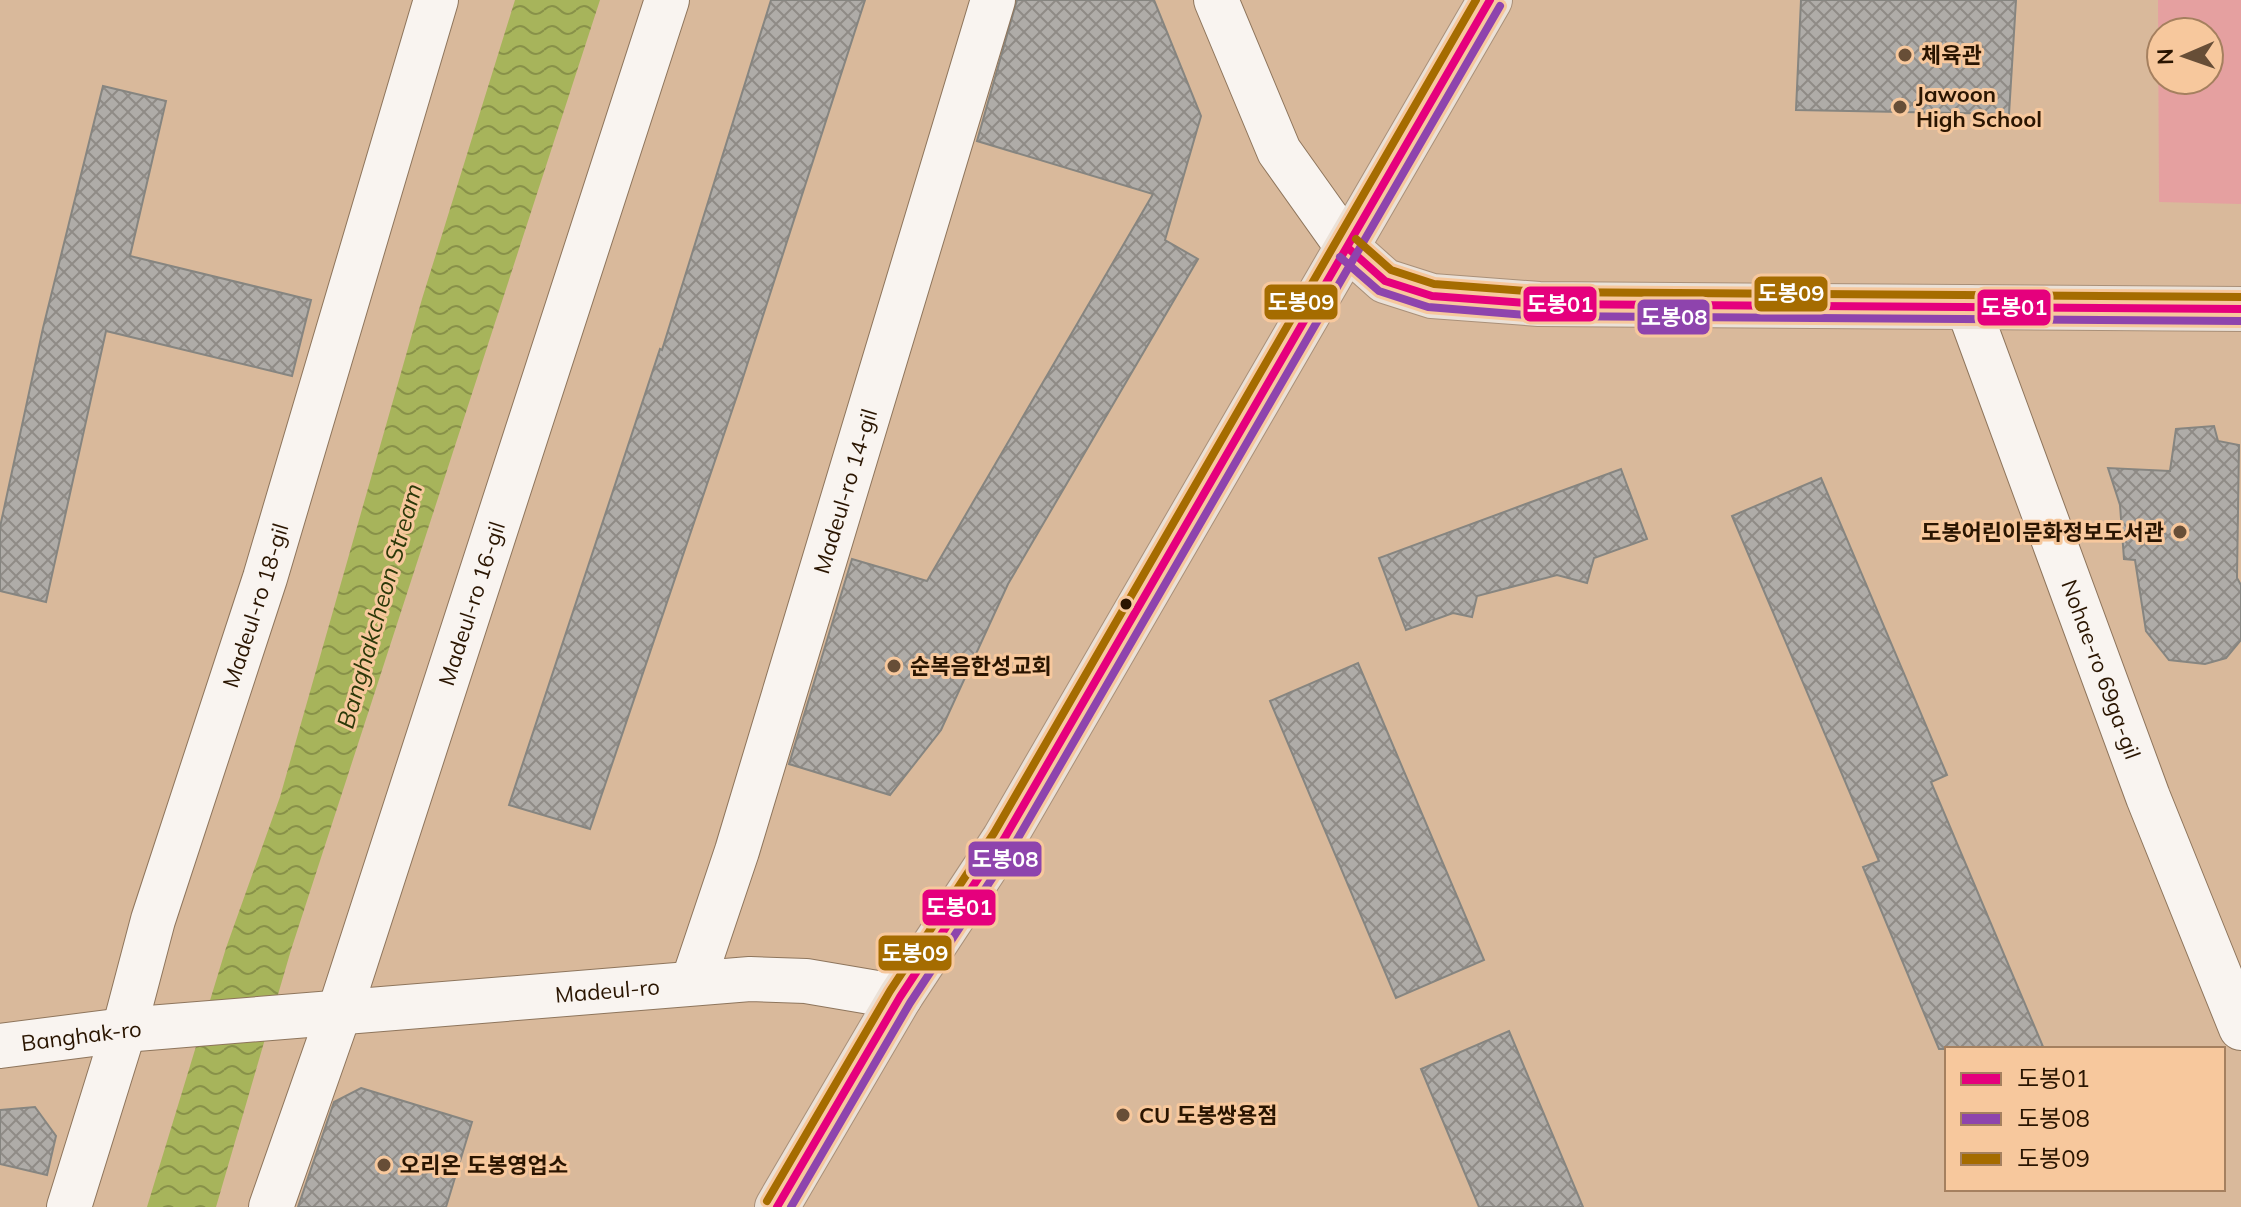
<svg xmlns="http://www.w3.org/2000/svg" width="2241" height="1207" viewBox="0 0 2241 1207" font-family="Mulish,'Noto Sans KR',sans-serif">
	<style>
		.garden { fill: #e5a0a0; fill-rule: evenodd }
		.water { fill: url(#water-waves) }
		.building { fill: url(#building-cross-hatch); stroke: #868580; stroke-width: 2 }
		.lines { fill: none; stroke-linecap: round; stroke-linejoin: round }
		.minor-casing { stroke: #8e755c; stroke-width: 46 }
		.major-casing { stroke: #a99079; stroke-width: 46 }
		.minor { stroke: #f9f4f0; stroke-width: 44 }
		.major { stroke: #ebe1d7; stroke-width: 44 }
		.bus-1-casing { stroke: #f7c89d; stroke-width: 14 }
		.bus-2-casing { stroke: #f7c89d; stroke-width: 14 }
		.bus-3-casing { stroke: #f7c89d; stroke-width: 14 }
		.bus-1 { stroke: #e5007d; stroke-width: 8 }
		.bus-2 { stroke: #8e44ad; stroke-width: 8 }
		.bus-3 { stroke: #a56c00; stroke-width: 8 }
		.poi-dot { fill: #674e37; stroke: #f7c89d; stroke-width: 3 }
		.bus-dot { fill: #2a1501; stroke: #f7c89d; stroke-width: 3 }
		.labels { text-anchor: middle; stroke-width: 6; stroke-linejoin: round; paint-order: stroke }
		.poi-label { font-size: 22px; font-weight: bold; fill: #2a1501; stroke: #f7c89d; text-anchor: start }
		.street-label { font-size: 22px; fill: #2a1501; stroke: #f7c89d }
		.water-label { font-size: 24px; font-style: italic; fill: #2c3909; stroke: #f7c89d }
		.line-badge { stroke: #f7c89d; stroke-width: 3 }
		.badge-label { font-size: 22px; text-anchor: middle; font-weight: bold; fill: #fff }
	</style>
	<defs>
		<pattern id="water-waves" width="16" height="10" patternUnits="userSpaceOnUse" patternTransform="scale(2)"><rect width="16" height="10" fill="#a7b45b"/><path d="M0 5q4-4 8 0t8 0" fill="none" stroke="#889149"/></pattern>
		<pattern id="building-cross-hatch" width="8" height="8" patternUnits="userSpaceOnUse" patternTransform="scale(2)"><rect width="8" height="8" fill="#afaca8"/><path d="M0 0l8 8M0 8l8-8" fill="none" stroke="#8f8b86"/></pattern>
	</defs>
	<rect width="100%" height="100%" fill="#d9b99b"/>
	<path class="garden" d="M2158 0H2241V204L2159 202ZM2161 32H2209V80H2161Z"/>
	<path class="water" d="M515 0H600L291 950 216 1207H147L226 948 280 797 422 299Z"/>
	<path class="building" d="M771 0H865L739 390 590 829 509 805 660 349 662 350Z
		M1017 0H1154L1201 116 1165 240 1198 259 1008 584 941 730 890 795 789 764 852 559 927 581 1153 194 977 141Z
		M1801 0H2016L2009 114 1796 110Z
		M103 86 166 101 130 256 311 300 292 376 106 331 46 602 0 591V527L43 328Z
		M2214 426 2218 441 2239 445 2237 578 2241 585V640L2226 658 2205 664 2169 660 2146 631 2135 560 2124 559 2120 505 2108 468 2170 471 2176 429Z
		M1621 469 1647 539 1594 558 1587 583 1557 575 1477 596 1472 617 1453 613 1406 630 1379 558Z
		M1821 478 1947 775 1931 782 2044 1049H1939L1863 867 1879 861 1732 516Z
		M1358 663 1484 960 1396 998 1270 701Z
		M1509 1031 1583 1207H1479L1421 1069Z
		M361 1088 472 1122 446 1207H298L334 1102Z
		M35 1107 56 1136 47 1175 0 1164V1110Z"/>
	<g class="lines">
		<defs>
			<g id="minor">
				<path d="M1216 0 1279 151 1348 248"/>
				<path id="s1" d="M1968 307 2148 797 2241 1028"/>
				<path id="s2" d="M693 982 737 851 993 0"/>
				<path id="s3" d="M0 1046 124 1030 750 979 806 981 900 997"/>
				<path id="s4" d="M69 1207 124 1030 153 920 265 578 436 0"/>
				<path id="s5" d="M271 1207 339 1013 667 0"/>
			</g>
			<path id="major" d="M1348 248 1385 281 1432 296 1539 304 2241 309
				M777 1207 900 997 1004 839 1490 0"/>
		</defs>
		<use href="#minor" class="minor-casing"/>
		<use href="#major" class="major-casing"/>
		<use href="#minor" class="minor"/>
		<use href="#major" class="major"/>
		<defs>
			<path id="bus-1" d="M1348 248 1385 281 1432 296 1539 304 2241 309
				M777 1207 900 997 1004 839 1490 0"/>
			<path id="bus-2" d="M1340 257 1379 291 1428 307 1538 316 2241 321
				M791 1207 910 1003 1014 845 1500 6"/>
			<path id="bus-3" d="M1356 239 1391 270 1434 284 1539 292 2241 297
				M767 1201 890 991 994 833 1476 0"/>
		</defs>
		<use href="#bus-1" class="bus-1-casing"/>
		<use href="#bus-2" class="bus-2-casing"/>
		<use href="#bus-3" class="bus-3-casing"/>
		<use href="#bus-1" class="bus-1"/>
		<use href="#bus-2" class="bus-2"/>
		<use href="#bus-3" class="bus-3"/>
	</g>
	<g class="poi-dot">
		<circle cx="1905" cy="55" r="8"/>
		<circle cx="1900" cy="107" r="8"/>
		<circle cx="2180" cy="532" r="8"/>
		<circle cx="894" cy="666" r="8"/>
		<circle cx="1123" cy="1115" r="8"/>
		<circle cx="384" cy="1165" r="8"/>
	</g>
	<circle class="bus-dot" cx="1126" cy="604" r="7"/>
	<g class="labels">
		<g class="poi-label">
			<text x="1921" y="63">체육관</text>
			<text x="1916" y="102">Jawoon<tspan x="1916" dy="25">High School</tspan></text>
			<text x="2164" y="540" text-anchor="end">도봉어린이문화정보도서관</text>
			<text x="910" y="674">순복음한성교회</text>
			<text x="1139" y="1123">CU 도봉쌍용점</text>
			<text x="400" y="1173">오리온 도봉영업소</text>
		</g>
		<g class="street-label">
			<text dy="8" stroke="none"><textPath href="#s2" startOffset="514">Madeul-ro 14-gil</textPath></text>
			<text dy="8" stroke="none"><textPath href="#s4" startOffset="630">Madeul-ro 18-gil</textPath></text>
			<text dy="8" stroke="none"><textPath href="#s5" startOffset="636">Madeul-ro 16-gil</textPath></text>
			<text dy="8" stroke="none"><textPath href="#s1" startOffset="386">Nohae-ro 69ga-gil</textPath></text>
			<text dy="8" stroke="none"><textPath href="#s3" startOffset="610">Madeul-ro</textPath></text>
			<text dy="8" stroke="none"><textPath href="#s3" startOffset="82">Banghak-ro</textPath></text>
		</g>
		<g class="water-label">
			<text transform="translate(380 606) rotate(-74)" y="8">Banghakcheon Stream</text>
		</g>
	</g>
	<g class="line-badge">
		<rect x="1753" y="275" width="76" height="38" rx="8" fill="#a56c00"/>
		<rect x="1263" y="283" width="76" height="38" rx="8" fill="#a56c00"/>
		<rect x="1522" y="285" width="76" height="38" rx="8" fill="#e5007d"/>
		<rect x="1976" y="288" width="76" height="39" rx="8" fill="#e5007d"/>
		<rect x="1636" y="298" width="75" height="38" rx="8" fill="#8e44ad"/>
		<rect x="967" y="840" width="76" height="38" rx="8" fill="#8e44ad"/>
		<rect x="921" y="888" width="76" height="39" rx="8" fill="#e5007d"/>
		<rect x="877" y="934" width="76" height="38" rx="8" fill="#a56c00"/>
	</g>
	<g class="badge-label">
		<text x="1791" y="301">도봉09</text>
		<text x="1301" y="310">도봉09</text>
		<text x="1560" y="312">도봉01</text>
		<text x="2014" y="315">도봉01</text>
		<text x="1674" y="325">도봉08</text>
		<text x="1005" y="867">도봉08</text>
		<text x="959" y="915">도봉01</text>
		<text x="915" y="961">도봉09</text>
	</g>
	<rect x="1945" y="1047" width="280" height="144" fill="#f7c89d" stroke="#a5805f" stroke-width="2"/>
	<rect x="1961" y="1073" width="40" height="12" fill="#e5007d" stroke="#a5805f" stroke-width="2"/>
	<text x="2017" y="1087" font-size="24" fill="#2a1501">도봉01</text>
	<rect x="1961" y="1113" width="40" height="12" fill="#8e44ad" stroke="#a5805f" stroke-width="2"/>
	<text x="2017" y="1127" font-size="24" fill="#2a1501">도봉08</text>
	<rect x="1961" y="1153" width="40" height="12" fill="#a56c00" stroke="#a5805f" stroke-width="2"/>
	<text x="2017" y="1167" font-size="24" fill="#2a1501">도봉09</text>
	<g transform="translate(2185 56) rotate(268)"><circle r="38" fill="#f7c89d" stroke="#a5805f" stroke-width="2"/>
	<path d="M0-6L14 30L0 20L-14 30Z" fill="#674e37"/>
	<text y="-12" font-size="22" font-weight="bold" text-anchor="middle" fill="#2a1501">N</text>
	</g>
</svg>
